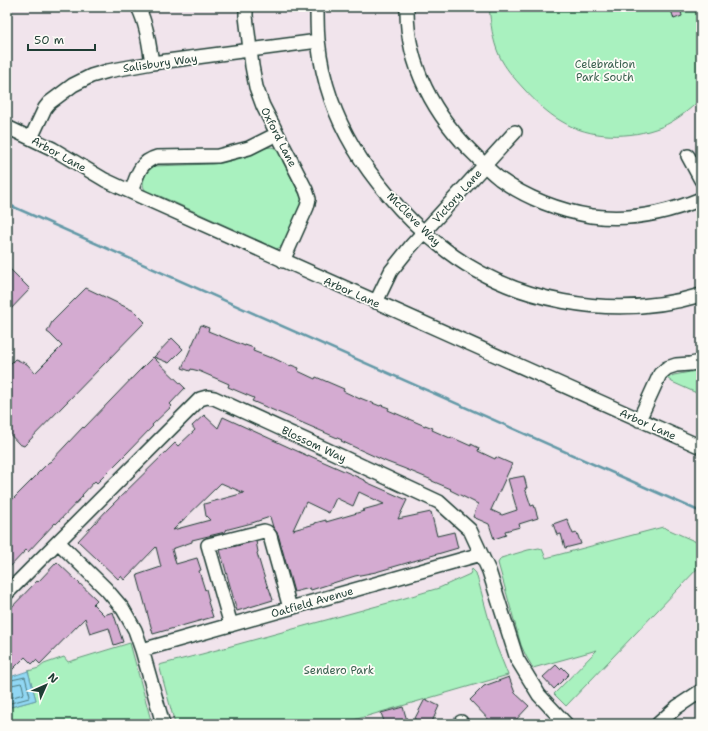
<svg xmlns="http://www.w3.org/2000/svg" width="708" height="731" viewBox="0 0 708 731" font-family="'Shantell Sans',sans-serif">
	<style>
		.green { fill: #a9f1bf; stroke: #64977a }
		.water { fill: #91d7f3; stroke: #6399a7 }
		.lines { fill: none; stroke-linecap: round; stroke-linejoin: round }
		.shore { stroke: #4d7b80; stroke-width: 1 }
		.stream { stroke: #6399a7; stroke-width: 2.5 }
		.building { fill: #d4abd1; stroke: #1f3d34; fill-rule: evenodd }
		.minor-casing { stroke: #1f3d34; stroke-width: 16 }
		.minor { stroke: #fdfcf7; stroke-width: 13 }
		.labels { text-anchor: middle; stroke-width: 3.5; stroke-linejoin: round; paint-order: stroke }
		.street-label { font-size: 11px; fill: #1f3d34; stroke: #fdfcf7 }
		.park-label { font-size: 11px; fill: #3b6150; stroke: #fdfcf7 }
	</style>
	<rect width="100%" height="100%" fill="#f1e4ec"/>
	<filter id="ink" filterUnits="userSpaceOnUse"><feTurbulence type="fractalNoise" baseFrequency=".025" numOctaves="2"/><feDisplacementMap in="SourceGraphic" scale="8" xChannelSelector="R" yChannelSelector="G"/><feConvolveMatrix kernelMatrix="1 2 1 2 8 2 1 2 1" color-interpolation-filters="sRGB"/></filter>
	<g filter="url(#ink)">
		<path class="green" d="M489 7H701V99C689 110 676 121 661 127 630 139 590 139 561 121 547 113 535 101 524 89 514 78 505 68 499 55 492 39 491 24 489 7Z
			M271 147 278 149 281 154 283 162 301 197 302 202 284 243C281 247 278 249 273 250L268 247 262 242 160 196 147 193C145 190 143 187 143 184 143 177 149 169 154 166L212 164 222 163 249 156 265 148Z
			M701 370V395L672 382 667 378 674 375Z
			M663 527 701 544V565L566 706 554 694 597 650 533 668 526 656 521 645 498 563 501 558 528 550 539 548 542 549 546 558Z
			M472 569 476 573 496 645 508 675 340 724H175L159 665 202 654 388 603 439 588 470 574Z
			M130 643 152 724H7V708L36 700 28 671 39 668 44 664 64 657 68 662Z"/>
		<path class="water" d="M28 671 36 700 7 708V678Z"/>
		<g class="lines">
			<path class="shore" d="M7 681 25 677 30 696 29 698 7 704
				M7 686 21 683 22 684 24 693 23 694 7 699"/>
			<path class="stream" d="M7 204 701 512"/>
		</g>
		<path class="building" d="M680 7 682 16 674 19 671 10Z
			M7 266 30 289 7 313Z
			M86 288 134 311 145 322 24 446 19 444 7 431V367L15 359 27 364 35 373 62 346 50 334 47 332 52 322Z
			M201 325 209 328 208 331 245 346V345L254 348 253 351 271 358V357L290 366 291 365 299 368 298 371 315 379 316 377 344 389 343 391 360 399V398L380 406 381 405 389 408 388 410 425 426V425L433 428 432 430 450 438 451 437 471 446V444L479 448 478 451 495 459 496 457 512 464 491 510 502 515 517 510 508 479 524 476 527 488H525L531 506 534 505 538 518 519 524 520 527 505 531 506 535 494 539 489 524 473 517 478 504 450 490 451 489 432 481V480L403 468 387 462 341 441 342 440 252 401 254 398 228 387 229 384 199 371 191 369 190 371 182 368Z
			M172 338 183 349 169 363 154 357Z
			M153 357 185 388 170 404 172 406 152 425 153 426 126 454 97 483 95 481 82 495 83 496 56 524 55 523 28 552 26 550 7 570V505L37 475V474L49 462H50L83 427 84 428 138 372Z
			M204 415 218 428 223 417 308 456V455L351 474 366 481V482L407 500 398 519 431 512 437 536 454 532 458 548 376 572 355 576 311 590 310 588 294 592 278 534 273 527 270 517 252 523 225 530V532L192 540V542L172 549 176 564 197 558 201 570 199 571 205 590 206 589 209 601 208 602 213 617 153 634 137 575 161 567 156 547 124 580 121 576 118 579 78 541 108 509 175 443 178 446 195 430 192 426ZM221 483 244 493 204 504 206 516 210 520 173 530ZM359 492 384 504 362 510 364 511 326 522V520L315 523V524L293 530 306 502 329 513 336 498 353 506Z
			M567 519 573 534 577 533 581 544 565 548 561 534 557 535 553 524Z
			M256 541 258 552 257 553 262 570 268 588H269L273 600 237 611 220 550Z
			M57 562 97 600 93 604 104 615 113 612 123 642 114 645 109 628 90 634 85 618 40 664 36 660 32 664 25 657 7 675V612L37 581 38 582Z
			M556 665 560 669 562 667 569 674 554 689 543 677Z
			M509 677 515 693 529 706 512 724H493L470 700 484 686Z
			M425 699 439 706 431 724H412Z
			M403 707 408 724H385L381 713Z"/>
		<g class="lines">
			<defs>
				<path id="minor" d="M138 7C147 25 149 44 152 63
					M246 7V16L252 66 256 87 263 106 306 190 309 199 307 207 283 261
					M317 7C317 18 317 29 318 40 320 59 325 82 331 99 343 134 364 167 388 195 403 213 420 230 438 244 509 303 613 321 701 295
					M407 7C406 65 435 117 476 156 483 164 491 172 500 179 526 198 560 211 592 216 629 221 667 213 701 199
					M7 127 53 149 105 180 131 192 701 447
					M31 138 45 108 49 103 73 85 91 76 108 71 152 63 318 41
					M688 156 701 180
					M131 192C137 176 139 162 157 157L218 156 249 148 277 134
					M376 302 391 271 411 246 515 132
					M639 420 660 374 667 368 676 365 690 364 701 362
					M58 542 106 589 123 609 135 630 142 650 163 724
					M7 593 200 399 207 397 214 398 334 453 439 502 470 530 489 571 517 659 539 695 566 724
					M231 625 208 545 264 531 267 532 270 536 290 608
					M142 650 481 554
					M460 724 461 722
					M658 724 677 707 701 691"/>
			</defs>
			<use href="#minor" class="minor-casing"/>
			<use href="#minor" class="minor"/>
		</g>
	</g>
	<g class="labels">
		<g class="street-label">
			<text transform="translate(160 63) rotate(-8)" y="4">Salisbury Way</text>
			<text transform="translate(279 137) rotate(63)" y="4">Oxford Lane</text>
			<text transform="translate(59 154) rotate(29)" y="4">Arbor Lane</text>
			<text transform="translate(457 196) rotate(-48)" y="4">Victory Lane</text>
			<text transform="translate(414 219) rotate(45)" y="4">McCleve Way</text>
			<text transform="translate(352 292) rotate(24)" y="4">Arbor Lane</text>
			<text transform="translate(648 424) rotate(24)" y="4">Arbor Lane</text>
			<text transform="translate(314 444) rotate(25)" y="4">Blossom Way</text>
			<text transform="translate(312 602) rotate(-16)" y="4">Oatfield Avenue</text>
		</g>
		<g class="park-label">
			<text x="605" y="68">Celebration<tspan x="605" dy="13">Park South</tspan></text>
			<text x="339" y="674">Sendero Park</text>
		</g>
	</g>
	<rect width="708" height="731" fill="none" stroke="#fdfcf7" stroke-width="24"/>
	<rect x="12" y="12" width="684" height="707" fill="none" stroke="#1f3d34" stroke-width="1.5" filter="url(#ink)"/>
	<g transform="translate(46 685) rotate(45)" stroke="#fdfcf7" stroke-width="3" paint-order="stroke">
	<path d="M0-3L7 15L0 10L-7 15Z" fill="#1f3d34"/>
	<text y="-6" font-size="11" font-weight="bold" text-anchor="middle" fill="#1f3d34">N</text>
	</g>
	<path d="M28 44v6h67v-6" fill="none" stroke="#1f3d34" stroke-width="2"/>
	<text x="34" y="44" font-size="12" fill="#1f3d34" stroke="#fdfcf7" stroke-width="3" paint-order="stroke">50 m</text>
</svg>
